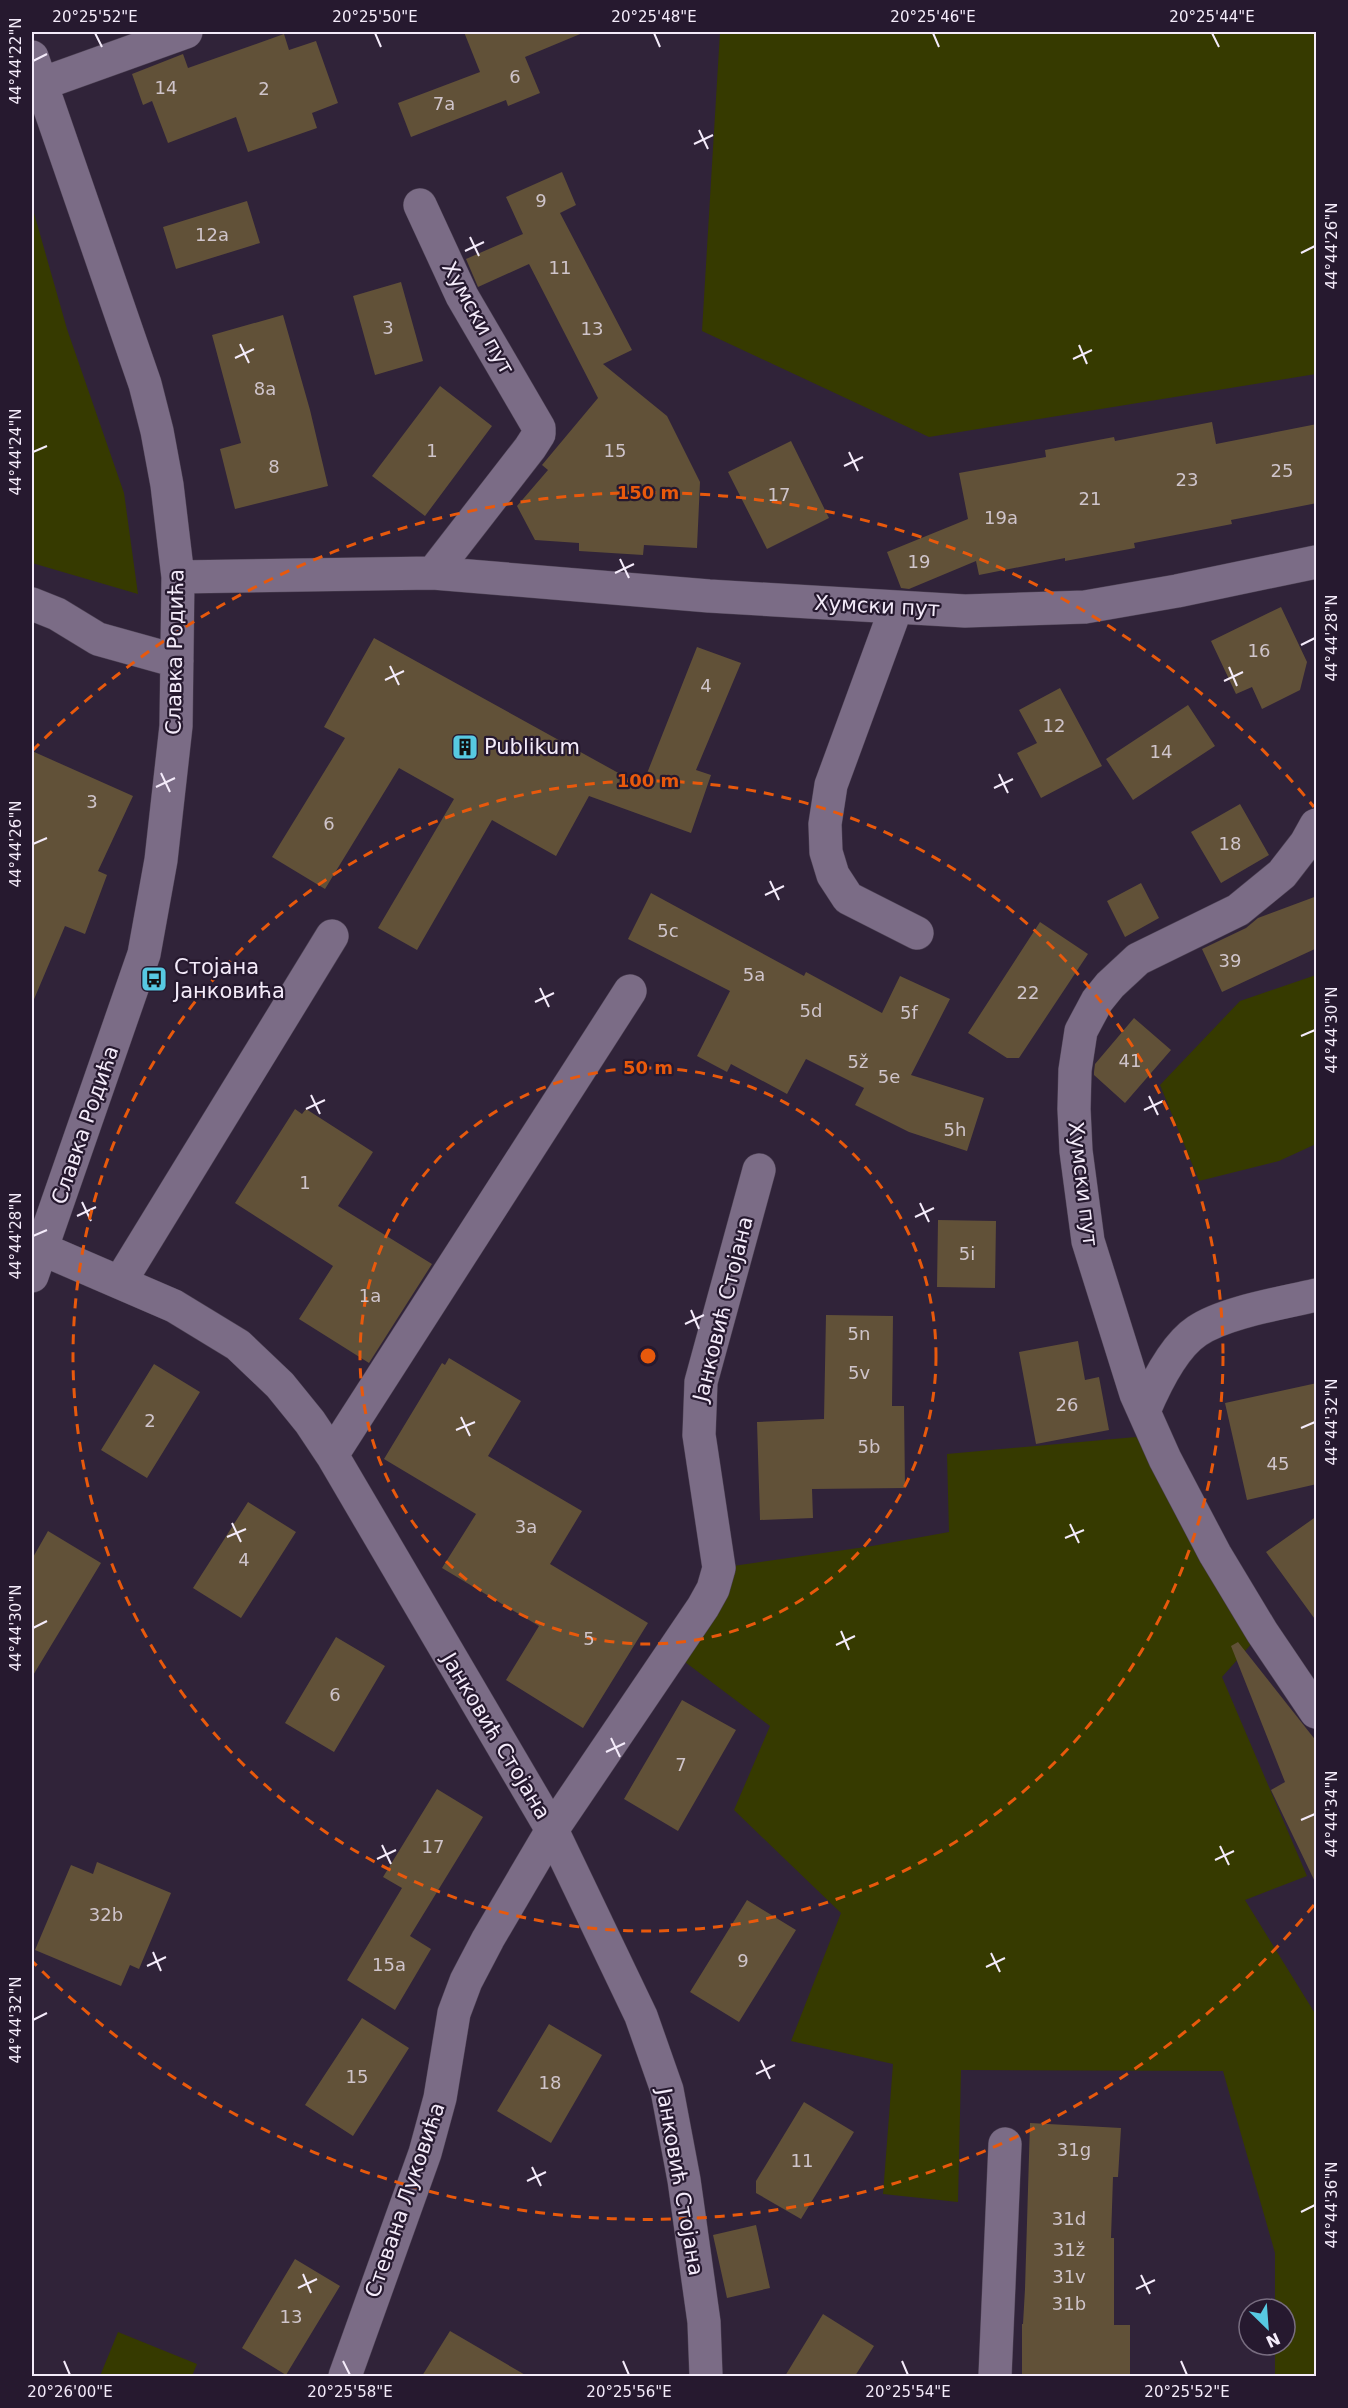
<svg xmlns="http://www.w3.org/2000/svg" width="1348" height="2408" viewBox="0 0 1348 2408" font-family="'DejaVu Sans',sans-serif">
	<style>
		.green { fill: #363a00 }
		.building { fill: #615138 }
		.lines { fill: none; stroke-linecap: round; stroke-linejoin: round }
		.minor-casing { stroke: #4d4254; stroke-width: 34 }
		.minor { stroke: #7b6c86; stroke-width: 33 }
		.ticks { fill: none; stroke: #f4ebfa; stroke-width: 2 }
		.ring { fill: none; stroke: #e8590c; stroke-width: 3; stroke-dasharray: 10 8 }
		.labels { text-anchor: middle; stroke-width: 4.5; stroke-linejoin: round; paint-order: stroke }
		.number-label { font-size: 18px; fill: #cfc4ca }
		.street-label { font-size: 21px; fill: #f4ebfa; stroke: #26192f }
		.poi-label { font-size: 21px; fill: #f4ebfa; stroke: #26192f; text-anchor: start }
		.centre { fill: #e8590c; stroke: #26192f; stroke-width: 3 }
		.ring-label { font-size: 18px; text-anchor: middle; font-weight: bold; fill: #e8590c; stroke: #26192f; stroke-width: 4.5; stroke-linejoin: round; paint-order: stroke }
		.neatline { fill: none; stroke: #f4ebfa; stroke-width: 2 }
		.ticks-label { font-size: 15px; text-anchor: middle; fill: #f4ebfa }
	</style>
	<rect width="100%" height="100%" fill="#302339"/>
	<path class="green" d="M720 32H1316V374L929 437 702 331Z
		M32 206 67 329 124 493 138 594 32 563Z
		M1316 975V1144L1279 1161 1199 1181 1160 1085 1240 1001Z
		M1136 1437 1185 1498 1262 1632 1222 1677 1307 1876 1245 1900 1316 2015V2376H1275V2345H1285V2309H1275V2253L1223 2071 961 2070 958 2202 883 2194 893 2064 791 2041 841 1913 734 1810 770 1726 673 1653 719 1568 872 1546 949 1532 947 1454Z
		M118 2332 197 2364 192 2376H100Z"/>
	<path class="building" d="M464 32H585L525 57 540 93 508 106 506 100 411 137 398 103 480 72Z
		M284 34 289 50 316 41 338 103 312 113 317 128 248 152 236 117 168 143 152 101 143 105 132 74 183 54 188 68Z
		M562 172 576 205 560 213 632 350 603 364 667 416 700 482 697 548 644 545 643 555 579 551V543L535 540 517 506 548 470 542 465 598 398 529 264 478 287 466 259 523 234 506 197Z
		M247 201 260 243 176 269 163 227Z
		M401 282 423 361 375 375 353 296Z
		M283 315 310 410 328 486 235 509 220 449 241 443 212 335Z
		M440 386 492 426 425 516 372 476Z
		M1212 422 1216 444 1317 424V503L1231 520 1232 524 1134 543 1135 548 1065 561V558L979 575 976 561 909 589 901 588 887 552 968 519 959 473 1046 457 1045 450 1114 437 1115 441Z
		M791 441 829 518 767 549 728 472Z
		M1281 607 1307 662 1300 690 1262 709 1252 687 1236 694 1211 641Z
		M374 638 642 786 697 647 741 663 696 770 711 775 691 833 589 796 556 856 492 820 417 950 378 928 454 799 399 768 325 889 272 857 345 738 324 727Z
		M1060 688 1102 766 1041 798 1017 753 1037 743 1019 710Z
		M1188 705 1215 746 1133 800 1106 759Z
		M32 751 133 796 98 871 107 875 85 934 65 926 32 1004Z
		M1240 804 1269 855 1221 883 1191 832Z
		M1141 883 1159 918 1125 937 1107 901Z
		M651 893 804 976 806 972 882 1013 900 976 950 999 911 1075 984 1098 967 1151 909 1132 855 1105 864 1088 806 1059 787 1094 731 1064 727 1072 697 1056 730 991 628 939Z
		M1317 896V948L1222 992 1202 949 1246 928 1258 918Z
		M1040 922 1088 954 1019 1058H1007L968 1033Z
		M1134 1018 1171 1050 1125 1103 1094 1075V1072L1095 1064Z
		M295 1109 302 1114 306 1109 373 1152 338 1206 432 1264 369 1363 299 1319 333 1266 235 1203Z
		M938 1220 996 1221 995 1288 937 1287Z
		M826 1315 893 1316 892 1406H904L905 1488 812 1489 813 1518 760 1520 757 1422 824 1419Z
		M1078 1341 1085 1380 1099 1377 1109 1430 1036 1444 1019 1352Z
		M449 1358 521 1401 488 1456 582 1511 550 1564 648 1623 583 1728 506 1680 539 1626 442 1568 476 1514 384 1459 442 1363 445 1365Z
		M154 1364 200 1392 147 1478 101 1450Z
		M1317 1383V1484L1247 1500 1225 1403Z
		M248 1502 296 1532 241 1618 193 1588Z
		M1317 1516V1622L1266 1552Z
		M48 1531 101 1563 32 1677V1559Z
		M336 1637 385 1666 334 1752 285 1723Z
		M1238 1642 1317 1742V1886L1271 1790 1285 1782 1231 1646Z
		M682 1700 736 1730 678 1831 624 1799Z
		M437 1789 483 1817 410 1936 431 1949 395 2010 347 1980 402 1888 383 1877Z
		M97 1862 171 1893 139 1969 130 1965 121 1986 35 1950 71 1865 93 1874Z
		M747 1900 796 1930 739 2022 690 1992Z
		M362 2018 409 2048 353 2136 305 2105Z
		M549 2024 602 2055 551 2143 497 2111Z
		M804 2102 854 2132 801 2219 756 2193V2181Z
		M1030 2123 1121 2128 1118 2177H1113L1111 2238H1114V2325H1130V2376H1022V2324H1023L1025 2289Z
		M756 2225 770 2288 727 2298 713 2235Z
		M295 2259 340 2286 286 2375 242 2348Z
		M823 2314 874 2346 855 2376H785Z
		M450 2331 527 2376H422Z"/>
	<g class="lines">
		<defs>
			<path id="minor" d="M32 57 145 384 157 431 167 485 178 577 176 726 161 860 144 954 32 1276
				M41 84 186 32
				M420 205 462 296 539 428V434L530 448 433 573
				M178 577 433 573 709 596 965 611 1085 607 1177 591 1316 562
				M32 604 57 614 98 639 177 661
				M896 608 831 785 825 824 826 852 833 875 848 898 917 933
				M1316 825 1306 843 1282 874 1238 910 1138 959 1110 985 1097 1001 1081 1031 1075 1070 1074 1109 1076 1151 1088 1241 1136 1394 1165 1459 1215 1554 1262 1632 1316 1712
				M42 1249 174 1306 238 1345 280 1385 310 1422 332 1455 552 1830 641 2016 667 2090 684 2180 704 2322 706 2376
				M120 1282 332 936
				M1144 1411C1155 1385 1173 1347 1197 1331 1225 1312 1283 1303 1316 1295
				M332 1455 630 991
				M345 2376 425 2153 440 2098 454 2013 466 1981 488 1939 552 1830 703 1607 713 1589 719 1568 699 1435 701 1382 759 1170
				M995 2376 1005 2144"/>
		</defs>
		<use href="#minor" class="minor-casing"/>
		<use href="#minor" class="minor"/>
	</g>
	<path class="ticks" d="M95 33 102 47M375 33 381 47M654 33 660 47M933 33 939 47M1212 33 1219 47M33 61 47 54M699 130 708 149M694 144 713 135M470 237 479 256M465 251 484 242M1301 253 1315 246M240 344 249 363M1079 345 1087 364M235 358 254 349M1073 359 1092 350M33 452 47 446M849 452 858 471M844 466 863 457M620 559 629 578M615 573 634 564M1301 645 1315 638M390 666 399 685M1229 667 1237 686M385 680 404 671M1224 681 1243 672M161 773 170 792M999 774 1008 793M156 787 175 778M994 788 1013 779M33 844 47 838M770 881 779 900M765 895 784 886M540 988 549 1007M535 1002 554 993M1301 1036 1315 1030M311 1095 320 1114M1149 1096 1158 1115M306 1109 325 1100M1144 1110 1163 1101M82 1202 91 1221M920 1203 929 1222M77 1216 96 1207M915 1217 934 1208M33 1236 47 1230M691 1310 699 1329M685 1324 704 1315M461 1417 470 1436M1301 1428 1315 1422M456 1430 475 1422M232 1523 241 1542M1070 1524 1079 1543M227 1537 246 1529M1065 1538 1084 1530M33 1628 47 1621M841 1631 849 1650M836 1645 855 1636M611 1738 620 1757M606 1752 625 1743M1301 1820 1315 1814M382 1845 391 1864M1220 1846 1229 1865M377 1859 396 1850M1215 1860 1234 1851M153 1952 161 1971M991 1953 1000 1972M147 1966 166 1957M986 1967 1005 1958M33 2020 47 2013M761 2060 770 2079M756 2074 775 2065M532 2167 541 2186M527 2181 546 2172M1301 2212 1315 2205M303 2274 311 2293M1141 2275 1150 2294M298 2288 317 2279M1136 2289 1155 2280M64 2361 70 2375M343 2361 350 2375M623 2361 629 2375M902 2361 908 2375M1181 2361 1187 2375"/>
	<g class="ring">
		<circle cx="648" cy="1356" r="288"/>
		<circle cx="648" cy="1356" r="575"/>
		<path d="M1314 1905A863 863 0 0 1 32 1961M32 751A863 863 0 0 1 1314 807"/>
	</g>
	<defs>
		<symbol id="building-square" viewBox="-11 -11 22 22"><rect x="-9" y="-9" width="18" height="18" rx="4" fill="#57c9e2" stroke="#26192f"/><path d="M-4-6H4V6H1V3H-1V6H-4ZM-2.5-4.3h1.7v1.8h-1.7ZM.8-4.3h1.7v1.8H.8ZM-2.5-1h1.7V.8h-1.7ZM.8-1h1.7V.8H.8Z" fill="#111"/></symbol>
		<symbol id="bus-square" viewBox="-11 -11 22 22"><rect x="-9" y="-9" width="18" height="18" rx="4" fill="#57c9e2" stroke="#26192f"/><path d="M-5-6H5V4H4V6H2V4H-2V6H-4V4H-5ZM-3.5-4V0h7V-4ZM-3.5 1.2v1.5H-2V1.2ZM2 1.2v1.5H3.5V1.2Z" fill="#111"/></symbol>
	</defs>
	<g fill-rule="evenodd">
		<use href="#building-square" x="450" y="732" width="30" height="30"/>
		<use href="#bus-square" x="139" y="964" width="30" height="30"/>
	</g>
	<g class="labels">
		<g class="number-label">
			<text x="515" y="83">6</text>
			<text x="166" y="94">14</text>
			<text x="264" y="95">2</text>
			<text x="444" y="110">7a</text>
			<text x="541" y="207">9</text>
			<text x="212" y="241">12a</text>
			<text x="560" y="274">11</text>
			<text x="388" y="334">3</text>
			<text x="592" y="335">13</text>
			<text x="265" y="395">8a</text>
			<text x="432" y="457">1</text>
			<text x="615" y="457">15</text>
			<text x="274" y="473">8</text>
			<text x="1282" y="477">25</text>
			<text x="1187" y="486">23</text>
			<text x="779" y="501">17</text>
			<text x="1090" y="505">21</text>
			<text x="1001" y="524">19a</text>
			<text x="919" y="568">19</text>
			<text x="1259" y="657">16</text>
			<text x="706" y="692">4</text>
			<text x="1054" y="732">12</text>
			<text x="1161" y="758">14</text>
			<text x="92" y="808">3</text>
			<text x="329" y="830">6</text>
			<text x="1230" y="850">18</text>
			<text x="668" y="937">5c</text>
			<text x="1230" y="967">39</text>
			<text x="754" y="981">5a</text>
			<text x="1028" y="999">22</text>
			<text x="811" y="1017">5d</text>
			<text x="909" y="1019">5f</text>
			<text x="1130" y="1067">41</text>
			<text x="858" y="1068">5ž</text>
			<text x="889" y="1083">5e</text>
			<text x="955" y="1136">5h</text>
			<text x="305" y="1189">1</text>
			<text x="967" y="1260">5i</text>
			<text x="370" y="1302">1a</text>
			<text x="859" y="1340">5n</text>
			<text x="859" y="1379">5v</text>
			<text x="1067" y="1411">26</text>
			<text x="150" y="1427">2</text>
			<text x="869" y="1453">5b</text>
			<text x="1278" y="1470">45</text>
			<text x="526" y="1533">3a</text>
			<text x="244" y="1566">4</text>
			<text x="589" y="1645">5</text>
			<text x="335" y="1701">6</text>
			<text x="681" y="1771">7</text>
			<text x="433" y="1853">17</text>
			<text x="106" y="1921">32b</text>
			<text x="743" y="1967">9</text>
			<text x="389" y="1971">15a</text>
			<text x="357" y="2083">15</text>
			<text x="550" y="2089">18</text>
			<text x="1074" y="2156">31g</text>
			<text x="802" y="2167">11</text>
			<text x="1069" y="2225">31d</text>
			<text x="1069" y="2256">31ž</text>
			<text x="1069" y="2283">31v</text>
			<text x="1069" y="2310">31b</text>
			<text x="291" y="2323">13</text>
		</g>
		<g class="street-label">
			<text transform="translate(478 318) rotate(61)" y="7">Хумски пут</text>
			<text transform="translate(877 606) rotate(3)" y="7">Хумски пут</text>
			<text transform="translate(175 652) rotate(-89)" y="7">Славка Родића</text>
			<text transform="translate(85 1125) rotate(-71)" y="7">Славка Родића</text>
			<text transform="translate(1083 1184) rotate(83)" y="7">Хумски пут</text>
			<text transform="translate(723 1309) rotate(-76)" y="7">Јанковић Стојана</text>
			<text transform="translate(496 1736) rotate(59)" y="7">Јанковић Стојана</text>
			<text transform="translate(680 2182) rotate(80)" y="7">Јанковић Стојана</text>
			<text transform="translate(405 2200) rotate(-71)" y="7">Стевана Луковића</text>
		</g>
		<g class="poi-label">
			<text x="484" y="754">Publikum</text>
			<text x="174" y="974">Стојана<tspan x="174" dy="24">Јанковића</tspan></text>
		</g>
	</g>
	<circle cx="648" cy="1356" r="9" class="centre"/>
	<g class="ring-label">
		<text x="648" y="499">150 m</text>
		<text x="648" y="787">100 m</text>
		<text x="648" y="1074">50 m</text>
	</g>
	<rect width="1348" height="2408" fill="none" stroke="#26192f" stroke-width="66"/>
	<g transform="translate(1267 2327) rotate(155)"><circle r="28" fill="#26192f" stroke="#786d80" stroke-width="1.5"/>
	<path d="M0-4.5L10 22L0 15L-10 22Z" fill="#57c9e2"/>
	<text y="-9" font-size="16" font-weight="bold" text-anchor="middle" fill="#f4ebfa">N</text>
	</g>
	<rect x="33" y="33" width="1282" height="2342" class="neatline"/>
	<g class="ticks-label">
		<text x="95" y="22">20°25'52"E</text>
		<text x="375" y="22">20°25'50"E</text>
		<text x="654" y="22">20°25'48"E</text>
		<text x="933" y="22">20°25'46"E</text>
		<text x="1212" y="22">20°25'44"E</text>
		<text transform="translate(16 61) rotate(-90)" y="5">44°44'22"N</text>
		<text transform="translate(1332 246) rotate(-90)" y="5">44°44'26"N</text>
		<text transform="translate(16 452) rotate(-90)" y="5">44°44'24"N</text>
		<text transform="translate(1332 638) rotate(-90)" y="5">44°44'28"N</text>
		<text transform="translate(16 844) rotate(-90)" y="5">44°44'26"N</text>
		<text transform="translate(1332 1030) rotate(-90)" y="5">44°44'30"N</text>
		<text transform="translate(16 1236) rotate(-90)" y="5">44°44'28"N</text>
		<text transform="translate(1332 1422) rotate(-90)" y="5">44°44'32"N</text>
		<text transform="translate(16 1628) rotate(-90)" y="5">44°44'30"N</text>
		<text transform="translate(1332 1814) rotate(-90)" y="5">44°44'34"N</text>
		<text transform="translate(16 2020) rotate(-90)" y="5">44°44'32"N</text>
		<text transform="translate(1332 2205) rotate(-90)" y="5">44°44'36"N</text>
		<text x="70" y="2397">20°26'00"E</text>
		<text x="350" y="2397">20°25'58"E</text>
		<text x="629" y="2397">20°25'56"E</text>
		<text x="908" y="2397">20°25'54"E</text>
		<text x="1187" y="2397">20°25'52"E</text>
	</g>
</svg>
